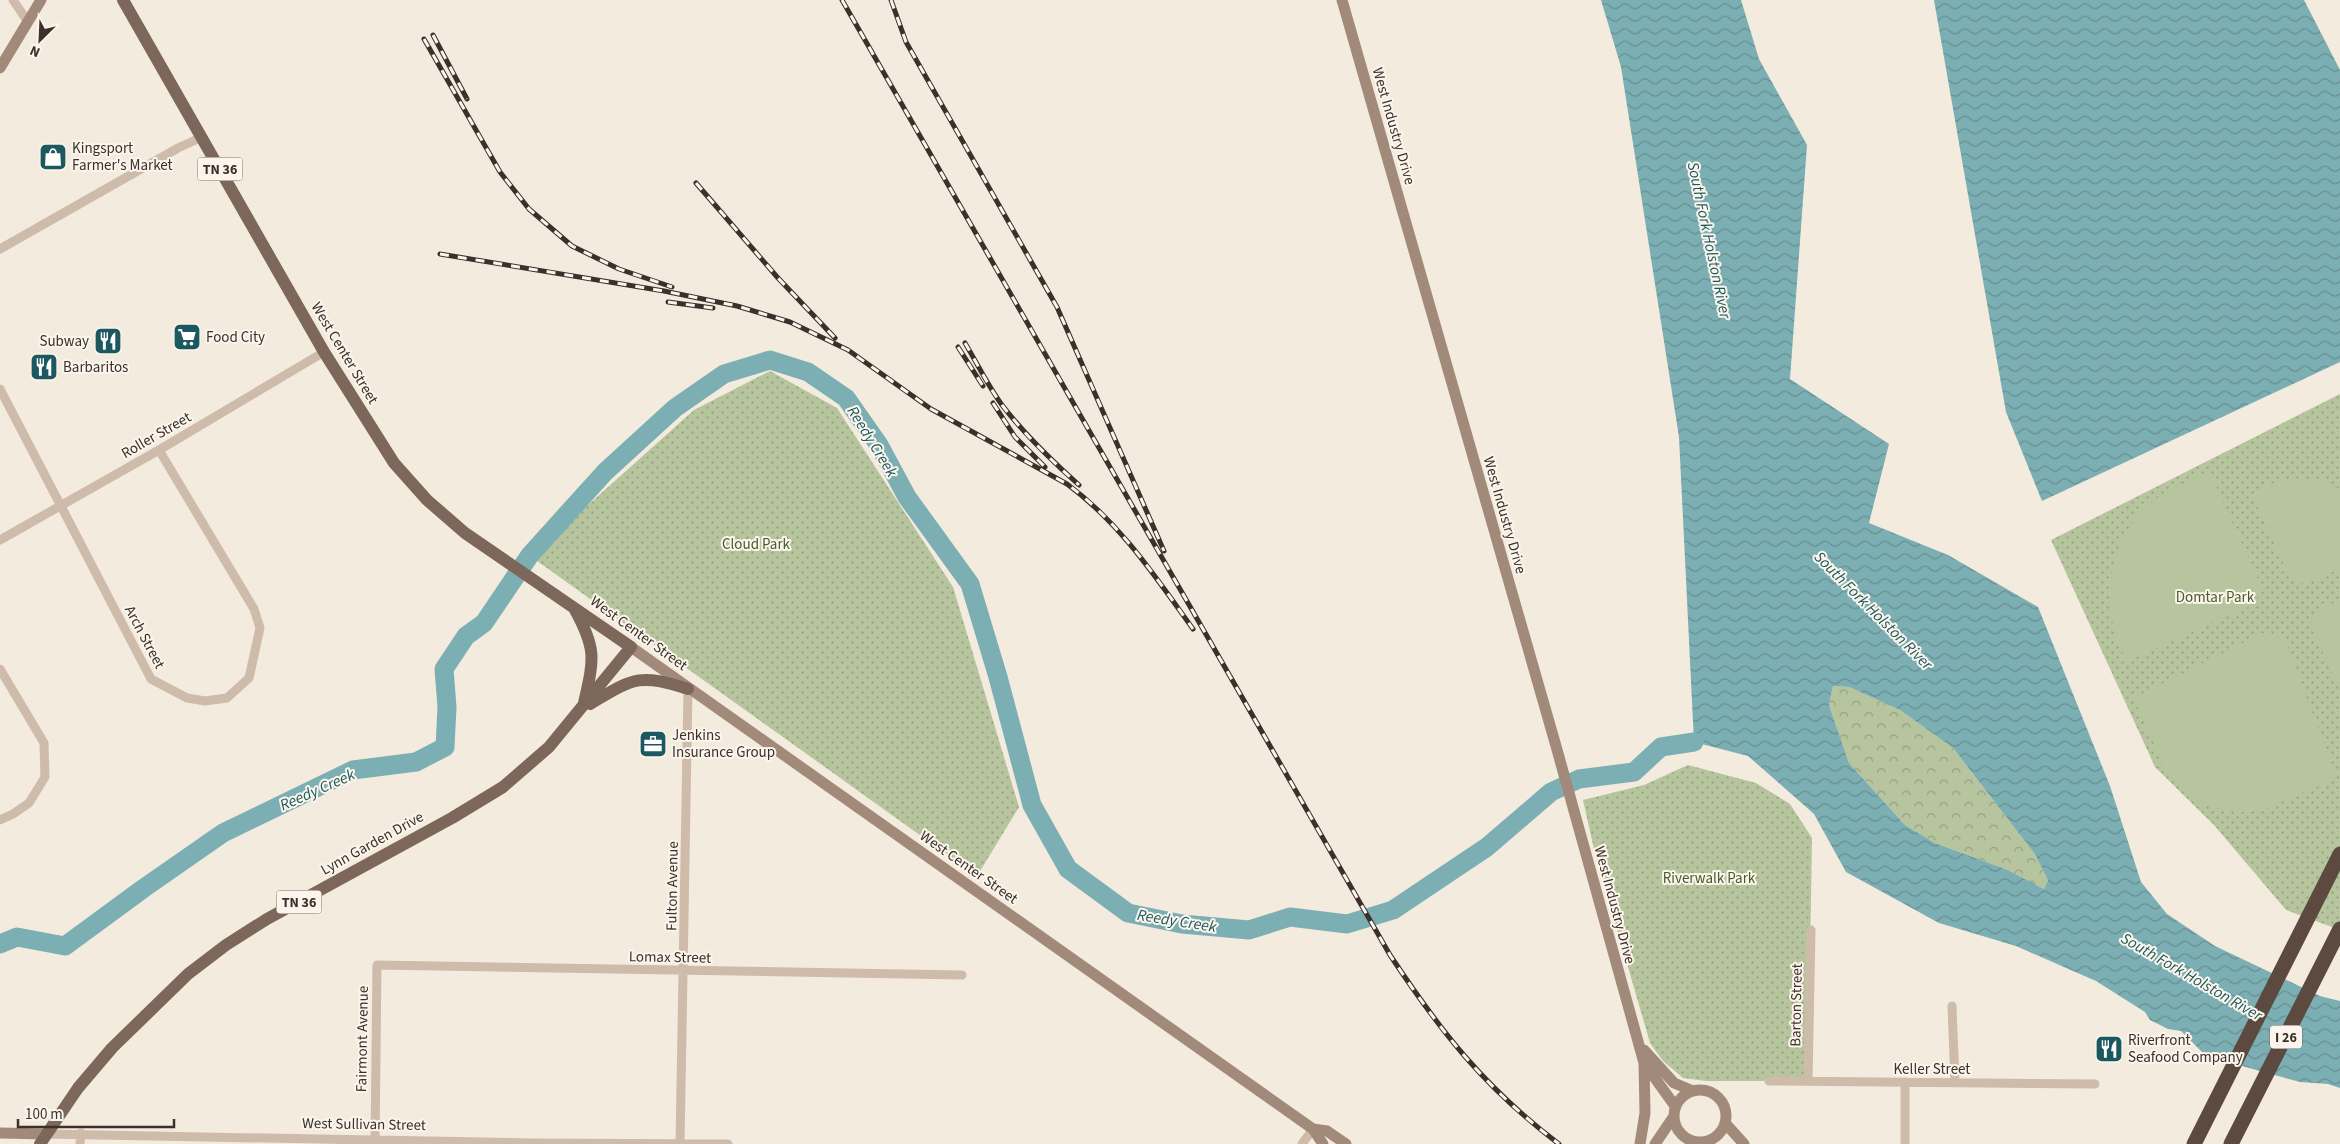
<svg xmlns="http://www.w3.org/2000/svg" width="2340" height="1144" viewBox="0 0 2340 1144" font-family="'Source Sans 3',sans-serif">
	<style>
		.forest { fill: url(#forest-crowns) }
		.park { fill: url(#park-dots) }
		.pitch { fill: #b6c59d }
		.water { fill: url(#water-waves); fill-rule: evenodd }
		.lines { fill: none; stroke-linecap: round; stroke-linejoin: round }
		.river { stroke: #7cafb3; stroke-width: 19 }
		.street { stroke: #cebbaa; stroke-width: 9 }
		.secondary { stroke: #a28a7a; stroke-width: 11 }
		.primary { stroke: #7d675a; stroke-width: 12 }
		.highway { stroke: #5c4a40; stroke-width: 15 }
		.rail-casing { stroke: #3b302a; stroke-width: 5 }
		.rail { stroke: #fbf5ec; stroke-width: 3; stroke-dasharray: 9; stroke-linecap: butt }
		.labels { text-anchor: middle; stroke-width: 4; stroke-linejoin: round; paint-order: stroke }
		.shield { fill: #fbf5ec; stroke: #756b64; stroke-width: 1 }
		.shield-label { font-size: 14px; font-weight: bold; fill: #3b302a }
		.street-label { font-size: 15px; fill: #3b302a; stroke: #fbf5ec }
		.poi-label { font-size: 15px; fill: #3b302a; stroke: #fbf5ec; text-anchor: start }
		.park-label { font-size: 15px; fill: #485b2c; stroke: #fbf5ec }
		.water-label { font-size: 16px; font-style: italic; fill: #1c585f; stroke: #fbf5ec }
	</style>
	<defs>
		<pattern id="forest-crowns" width="20" height="18" patternUnits="userSpaceOnUse" patternTransform="scale(1.25)"><rect width="20" height="18" fill="#b6c59d"/><path d="M2 6a3 3 0 1 1 6 0M12 15a3 3 0 1 1 6 0" fill="none" stroke="#95a080"/></pattern>
		<pattern id="park-dots" width="8" height="8" patternUnits="userSpaceOnUse" patternTransform="scale(1.25)"><rect width="8" height="8" fill="#b6c59d"/><path d="M2 2h.1M6 6h.1" fill="none" stroke="#95a080" stroke-width="1.8" stroke-linecap="round"/></pattern>
		<pattern id="water-waves" width="16" height="10" patternUnits="userSpaceOnUse" patternTransform="scale(1.25)"><rect width="16" height="10" fill="#7cafb3"/><path d="M0 5q4-4 8 0t8 0" fill="none" stroke="#678f92"/></pattern>
	</defs>
	<rect width="100%" height="100%" fill="#f4ebdf"/>
	<path class="forest" d="M1833 686 1849 687 1900 710 1953 748 2034 853 2048 880 2044 889 2008 870 1935 843 1905 825 1849 763 1829 705Z"/>
	<path class="park" d="M770 371 837 408 953 587 1019 807 977 876 533 558 578 514 694 410Z
		M2340 394V930L2286 910 2214 825 2155 767 2051 540Z
		M1688 765 1756 783 1790 804 1812 838 1808 1081H1706L1683 1078 1663 1061 1650 1043 1594 849 1583 800 1644 785Z"/>
	<path class="pitch" d="M2209 471 2263 590 2253 605 2128 661 2115 641 2109 598 2114 558 2135 516 2162 494Z
		M2300 478 2321 481 2340 489V569L2305 584 2290 578 2252 494 2269 484Z
		M2340 600V690L2310 625 2316 611Z
		M2265 632 2285 640 2337 778 2261 811 2239 812 2202 805 2185 793 2164 767 2134 698Z"/>
	<path class="water" d="M1601 0H1741L1759 59 1807 145 1790 379 1889 444 1869 523 1948 555 2038 607 2110 786 2141 882 2167 914 2215 946 2320 996 2340 1001V1088L2328 1084 2300 1082 2206 1056 2181 1031 2168 1029 2150 1020 2145 1012 2096 981 2016 946 1939 923 1846 872 1814 814 1748 756 1694 742 1679 437 1621 67ZM1833 686 1849 687 1900 710 1953 748 2034 853 2048 880 2044 889 2008 870 1935 843 1905 825 1849 763 1829 705Z
		M1934 0H2304L2340 70V362L2042 501 2006 412Z"/>
	<g class="lines">
		<path class="river" d="M0 944 17 937 65 946 144 888 223 833 353 770 416 762 445 747 447 707 444 669 466 636 484 623 530 555 605 472 675 408 724 374 770 360 808 372 846 398 879 445 907 497 970 584 998 677 1032 805 1068 869 1128 913 1182 924 1249 930 1290 917 1347 924 1393 910 1487 847 1551 792 1579 779 1634 772 1661 747 1694 742"/>
		<path class="street" d="M13 0 28 22
			M0 249 178 148 202 137
			M0 389 151 679 187 698 205 701 227 698 249 678 260 628 254 609 159 450
			M0 540 159 450 324 352
			M0 669 44 743 45 777 29 803 13 814 0 820
			M1952 1006 1955 1082
			M1769 1081 2095 1084
			M1808 1081 1811 930
			M46 1134 533 1143 728 1144
			M80 1144 81 1133
			M375 1144 377 965 962 975
			M680 1144 688 689
			M1302 1144 1313 1129
			M1905 1144V1082"/>
		<path class="secondary" d="M1342 0 1556 746 1644 1063 1675 1106
			M0 68 41 0
			M631 647 1313 1129 1323 1144
			M1644 1050 1674 1083 1693 1091
			M1674 1116a26 26 0 1 1 52 0a26 26 0 1 1-52 0Z
			M1725 1123 1744 1144
			M1313 1129 1327 1131 1346 1144
			M0 1133 46 1134
			M1640 1144 1645 1113 1644 1063
			M1655 1144 1674 1116"/>
		<path class="primary" d="M574 608C597 649 594 659 584 703
			M590 704C634 678 638 673 688 689
			M40 1144 78 1088 112 1048 188 974 226 945 267 919 452 818 503 787 549 747 631 647 465 533 427 500 394 463 324 352 123 0"/>
		<path class="highway" d="M2194 1144 2340 854
			M2231 1144 2340 929"/>
		<defs>
			<path id="rail" d="M842 0 1390 955C1441 1032 1484 1087 1559 1144
				M891 0 906 42 1057 307 1164 551
				M433 35 467 99
				M424 39 500 172 529 209 572 246 619 269 672 287
				M696 183 778 278 835 338
				M440 254 664 291 737 306 790 322 848 350 931 409 1067 484C1120 523 1155 576 1193 629
				M668 302 713 308
				M965 343C977 363 988 386 1002 405 1025 435 1051 460 1079 485
				M958 347 983 386
				M993 403 1015 437 1045 467"/>
		</defs>
		<use href="#rail" class="rail-casing"/>
		<use href="#rail" class="rail"/>
	</g>
	<defs>
		<symbol id="shop-square" viewBox="-11 -11 22 22"><rect x="-9" y="-9" width="18" height="18" rx="4" fill="#1c585f" stroke="#fbf5ec"/><path d="M-5-2.5h2.3a2.7 3.5 0 0 1 5.4 0H5L5.5 6h-11ZM-1.5-2.5h3a1.5 2.3 0 0 0-3 0Z" fill="#fff"/></symbol>
		<symbol id="supermarket-square" viewBox="-11 -11 22 22"><rect x="-9" y="-9" width="18" height="18" rx="4" fill="#1c585f" stroke="#fbf5ec"/><path d="M-6-5.5h2.5l.6 2H6L4.5 2H-2.5L-4.4-4H-6ZM-1.5 3.2a1.3 1.3 0 1 0 .1 0ZM3 3.2a1.3 1.3 0 1 0 .1 0Z" fill="#fff"/></symbol>
		<symbol id="restaurant-square" viewBox="-11 -11 22 22"><rect x="-9" y="-9" width="18" height="18" rx="4" fill="#1c585f" stroke="#fbf5ec"/><path d="M-5-6h1v4h1v-4h1v4h1v-4h1v5L-1.5 .5V6h-2V.5L-5-1ZM5-6V6H3V1.5H1.5Q1.5-4 5-6Z" fill="#fff"/></symbol>
		<symbol id="office-square" viewBox="-11 -11 22 22"><rect x="-9" y="-9" width="18" height="18" rx="4" fill="#1c585f" stroke="#fbf5ec"/><path d="M-6-3h4V-5.5h4V-3h4V5H-6ZM-1-4.5V-3h2v-1.5ZM-6 0V1H6V0Z" fill="#fff"/></symbol>
	</defs>
	<g fill-rule="evenodd">
		<use href="#shop-square" x="37" y="141" width="32" height="32"/>
		<use href="#supermarket-square" x="171" y="321" width="32" height="32"/>
		<use href="#restaurant-square" x="92" y="325" width="32" height="32"/>
		<use href="#restaurant-square" x="28" y="351" width="32" height="32"/>
		<use href="#office-square" x="637" y="728" width="32" height="32"/>
		<use href="#restaurant-square" x="2093" y="1033" width="32" height="32"/>
	</g>
	<g class="labels">
		<g class="shield">
			<rect x="197.5" y="157.5" width="45" height="23" rx="4"/>
			<rect x="276.5" y="890.5" width="45" height="23" rx="4"/>
			<rect x="2270" y="1025.5" width="32" height="23" rx="4"/>
		</g>
		<g class="shield-label">
			<text x="220" y="174">TN 36</text>
			<text x="299" y="907">TN 36</text>
			<text x="2286" y="1042">I 26</text>
		</g>
		<g class="street-label">
			<text transform="translate(1394 126) rotate(74)" y="5">West Industry Drive</text>
			<text transform="translate(345 353) rotate(59)" y="5">West Center Street</text>
			<text transform="translate(156 435) rotate(-30)" y="5">Roller Street</text>
			<text transform="translate(1505 515) rotate(74)" y="5">West Industry Drive</text>
			<text transform="translate(639 633) rotate(36)" y="5">West Center Street</text>
			<text transform="translate(145 637) rotate(62)" y="5">Arch Street</text>
			<text transform="translate(372 843) rotate(-29)" y="5">Lynn Garden Drive</text>
			<text transform="translate(969 867) rotate(35)" y="5">West Center Street</text>
			<text transform="translate(672 886) rotate(-89)" y="5">Fulton Avenue</text>
			<text transform="translate(1615 905) rotate(75)" y="5">West Industry Drive</text>
			<text transform="translate(670 957) rotate(1)" y="5">Lomax Street</text>
			<text transform="translate(1796 1005) rotate(-89)" y="5">Barton Street</text>
			<text transform="translate(362 1039) rotate(-89)" y="5">Fairmont Avenue</text>
			<text x="1932" y="1074">Keller Street</text>
			<text transform="translate(364 1124) rotate(1)" y="5">West Sullivan Street</text>
		</g>
		<g class="poi-label">
			<text x="72" y="153">Kingsport<tspan x="72" dy="17">Farmer's Market</tspan></text>
			<text x="206" y="342">Food City</text>
			<text x="89" y="346" text-anchor="end">Subway</text>
			<text x="63" y="372">Barbaritos</text>
			<text x="672" y="740">Jenkins<tspan x="672" dy="17">Insurance Group</tspan></text>
			<text x="2128" y="1045">Riverfront<tspan x="2128" dy="17">Seafood Company</tspan></text>
		</g>
		<g class="park-label">
			<text x="756" y="549">Cloud Park</text>
			<text x="2215" y="602">Domtar Park</text>
			<text x="1709" y="883">Riverwalk Park</text>
		</g>
		<g class="water-label">
			<text transform="translate(1710 240) rotate(78)" y="6">South Fork Holston River</text>
			<text transform="translate(873 441) rotate(58)" y="6">Reedy Creek</text>
			<text transform="translate(1874 610) rotate(45)" y="6">South Fork Holston River</text>
			<text transform="translate(317 789) rotate(-24)" y="6">Reedy Creek</text>
			<text transform="translate(1177 920) rotate(9)" y="6">Reedy Creek</text>
			<text transform="translate(2192 976) rotate(30)" y="6">South Fork Holston River</text>
		</g>
	</g>
	<g transform="translate(40 40) rotate(204)" stroke="#fbf5ec" stroke-width="4" paint-order="stroke">
	<path d="M0-4L9 19L0 12L-9 19Z" fill="#3b302a"/>
	<text y="-8" font-size="14" font-weight="bold" text-anchor="middle" fill="#3b302a">N</text>
	</g>
	<path d="M18 1119v8h156v-8" fill="none" stroke="#3b302a" stroke-width="2.5"/>
	<text x="25" y="1119" font-size="15" fill="#3b302a" stroke="#fbf5ec" stroke-width="4" paint-order="stroke">100 m</text>
</svg>
